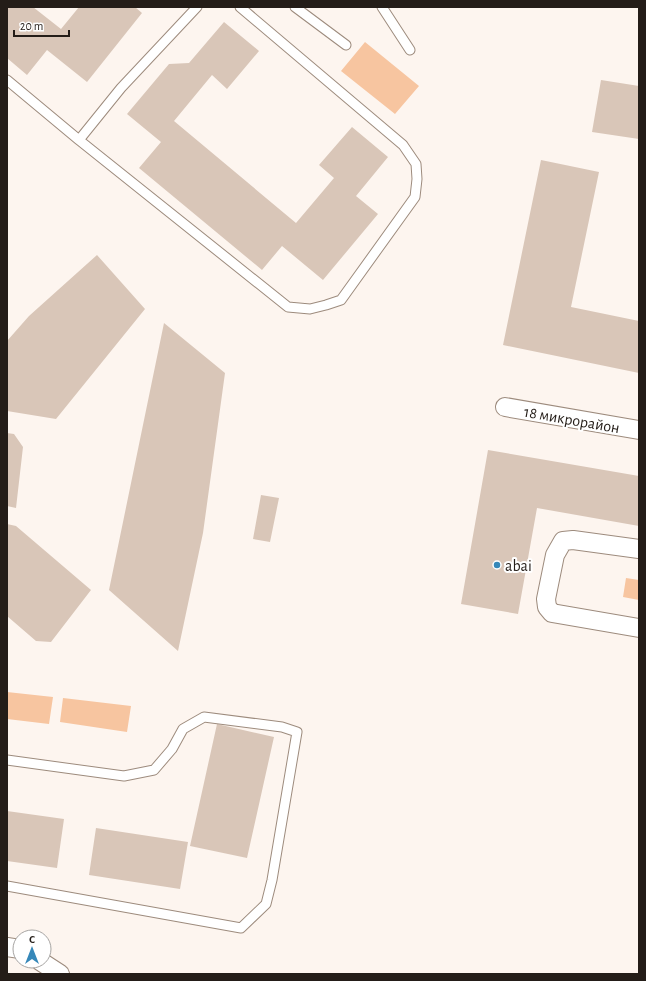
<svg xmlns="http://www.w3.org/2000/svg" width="646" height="981" viewBox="0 0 646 981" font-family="'Alegreya Sans',sans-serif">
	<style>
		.green { fill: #f7c5a0 }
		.building { fill: #d9c6b8 }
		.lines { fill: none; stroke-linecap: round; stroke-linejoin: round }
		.service-casing { stroke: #9d8b7d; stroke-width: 11 }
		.minor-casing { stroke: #9d8b7d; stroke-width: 20 }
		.service { stroke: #fff; stroke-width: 9 }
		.minor { stroke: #fff; stroke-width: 18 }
		.poi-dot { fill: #3688b9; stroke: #fff; stroke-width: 1.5 }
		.labels { text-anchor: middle; stroke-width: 4; stroke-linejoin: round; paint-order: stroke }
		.street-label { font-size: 16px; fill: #241d18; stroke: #fff }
		.poi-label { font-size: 16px; fill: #241d18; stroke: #fff; text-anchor: start }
	</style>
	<rect width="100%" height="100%" fill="#fdf5ef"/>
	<path class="green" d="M365 42 419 86 395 114 341 71Z
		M626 578 639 580V600L623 597Z
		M7 692 53 697 49 724 7 719Z
		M63 698 131 706 127 732 60 722Z"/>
	<path class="building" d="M7 7H33L61 29 79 7H135L142 13 87 82 47 50 27 75 7 58Z
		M224 22 259 51 227 89 212 75 174 121 296 223 334 178 319 165 352 127 388 157 356 196 378 214 323 280 282 246 262 270 139 168 161 142 127 114 169 64 189 63Z
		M601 80 639 86V139L592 132Z
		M541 160 599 172 571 307 639 321V373L503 345Z
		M97 255 145 309 56 419 7 411V341L29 316Z
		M164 323 225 373 203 533 178 651 109 590Z
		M7 433 14 434 23 447 16 508 7 506Z
		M488 450 639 476V526L537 508 518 614 461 604Z
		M261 495 279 498 270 542 253 539Z
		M7 524 16 526 91 590 51 642 36 641 7 616Z
		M217 724 274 737 247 858 190 846Z
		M7 811 64 819 57 868 7 861Z
		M96 828 188 842 180 889 89 875Z"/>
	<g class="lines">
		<defs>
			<path id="service" d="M295 7 346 45
				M382 7 410 50
				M7 80 79 140 121 88 197 7
				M79 140 288 307 310 309 326 305 341 300 415 197 417 179 416 164 403 145 240 7
				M7 760 124 776 154 770 172 749 183 729 204 717 282 727 297 732 272 880 266 904 241 928 7 886"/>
			<path id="minor" d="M505 407 639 430
				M639 549 573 540 563 541 555 555 546 599 547 607 552 613 639 628
				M7 947 20 949
				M40 961 60 974"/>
		</defs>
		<use href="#service" class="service-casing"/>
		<use href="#minor" class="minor-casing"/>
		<use href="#service" class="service"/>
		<use href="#minor" class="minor"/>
	</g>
	<circle class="poi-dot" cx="497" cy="565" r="4"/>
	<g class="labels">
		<g class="street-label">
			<text transform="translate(572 419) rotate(10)" y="6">18 микрорайон</text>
		</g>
		<g class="poi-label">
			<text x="505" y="571">abai</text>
		</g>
	</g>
	<rect width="646" height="981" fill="none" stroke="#241d18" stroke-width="16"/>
	<g transform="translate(32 949)"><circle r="19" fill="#ffffff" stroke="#a7a5a3"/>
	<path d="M0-3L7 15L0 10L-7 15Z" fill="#3688b9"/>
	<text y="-6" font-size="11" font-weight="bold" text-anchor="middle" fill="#241d18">С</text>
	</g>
	<path d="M14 30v6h55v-6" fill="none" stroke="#241d18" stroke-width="2"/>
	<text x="20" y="30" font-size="12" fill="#241d18" stroke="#ffffff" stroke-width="3" paint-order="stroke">20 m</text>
</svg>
